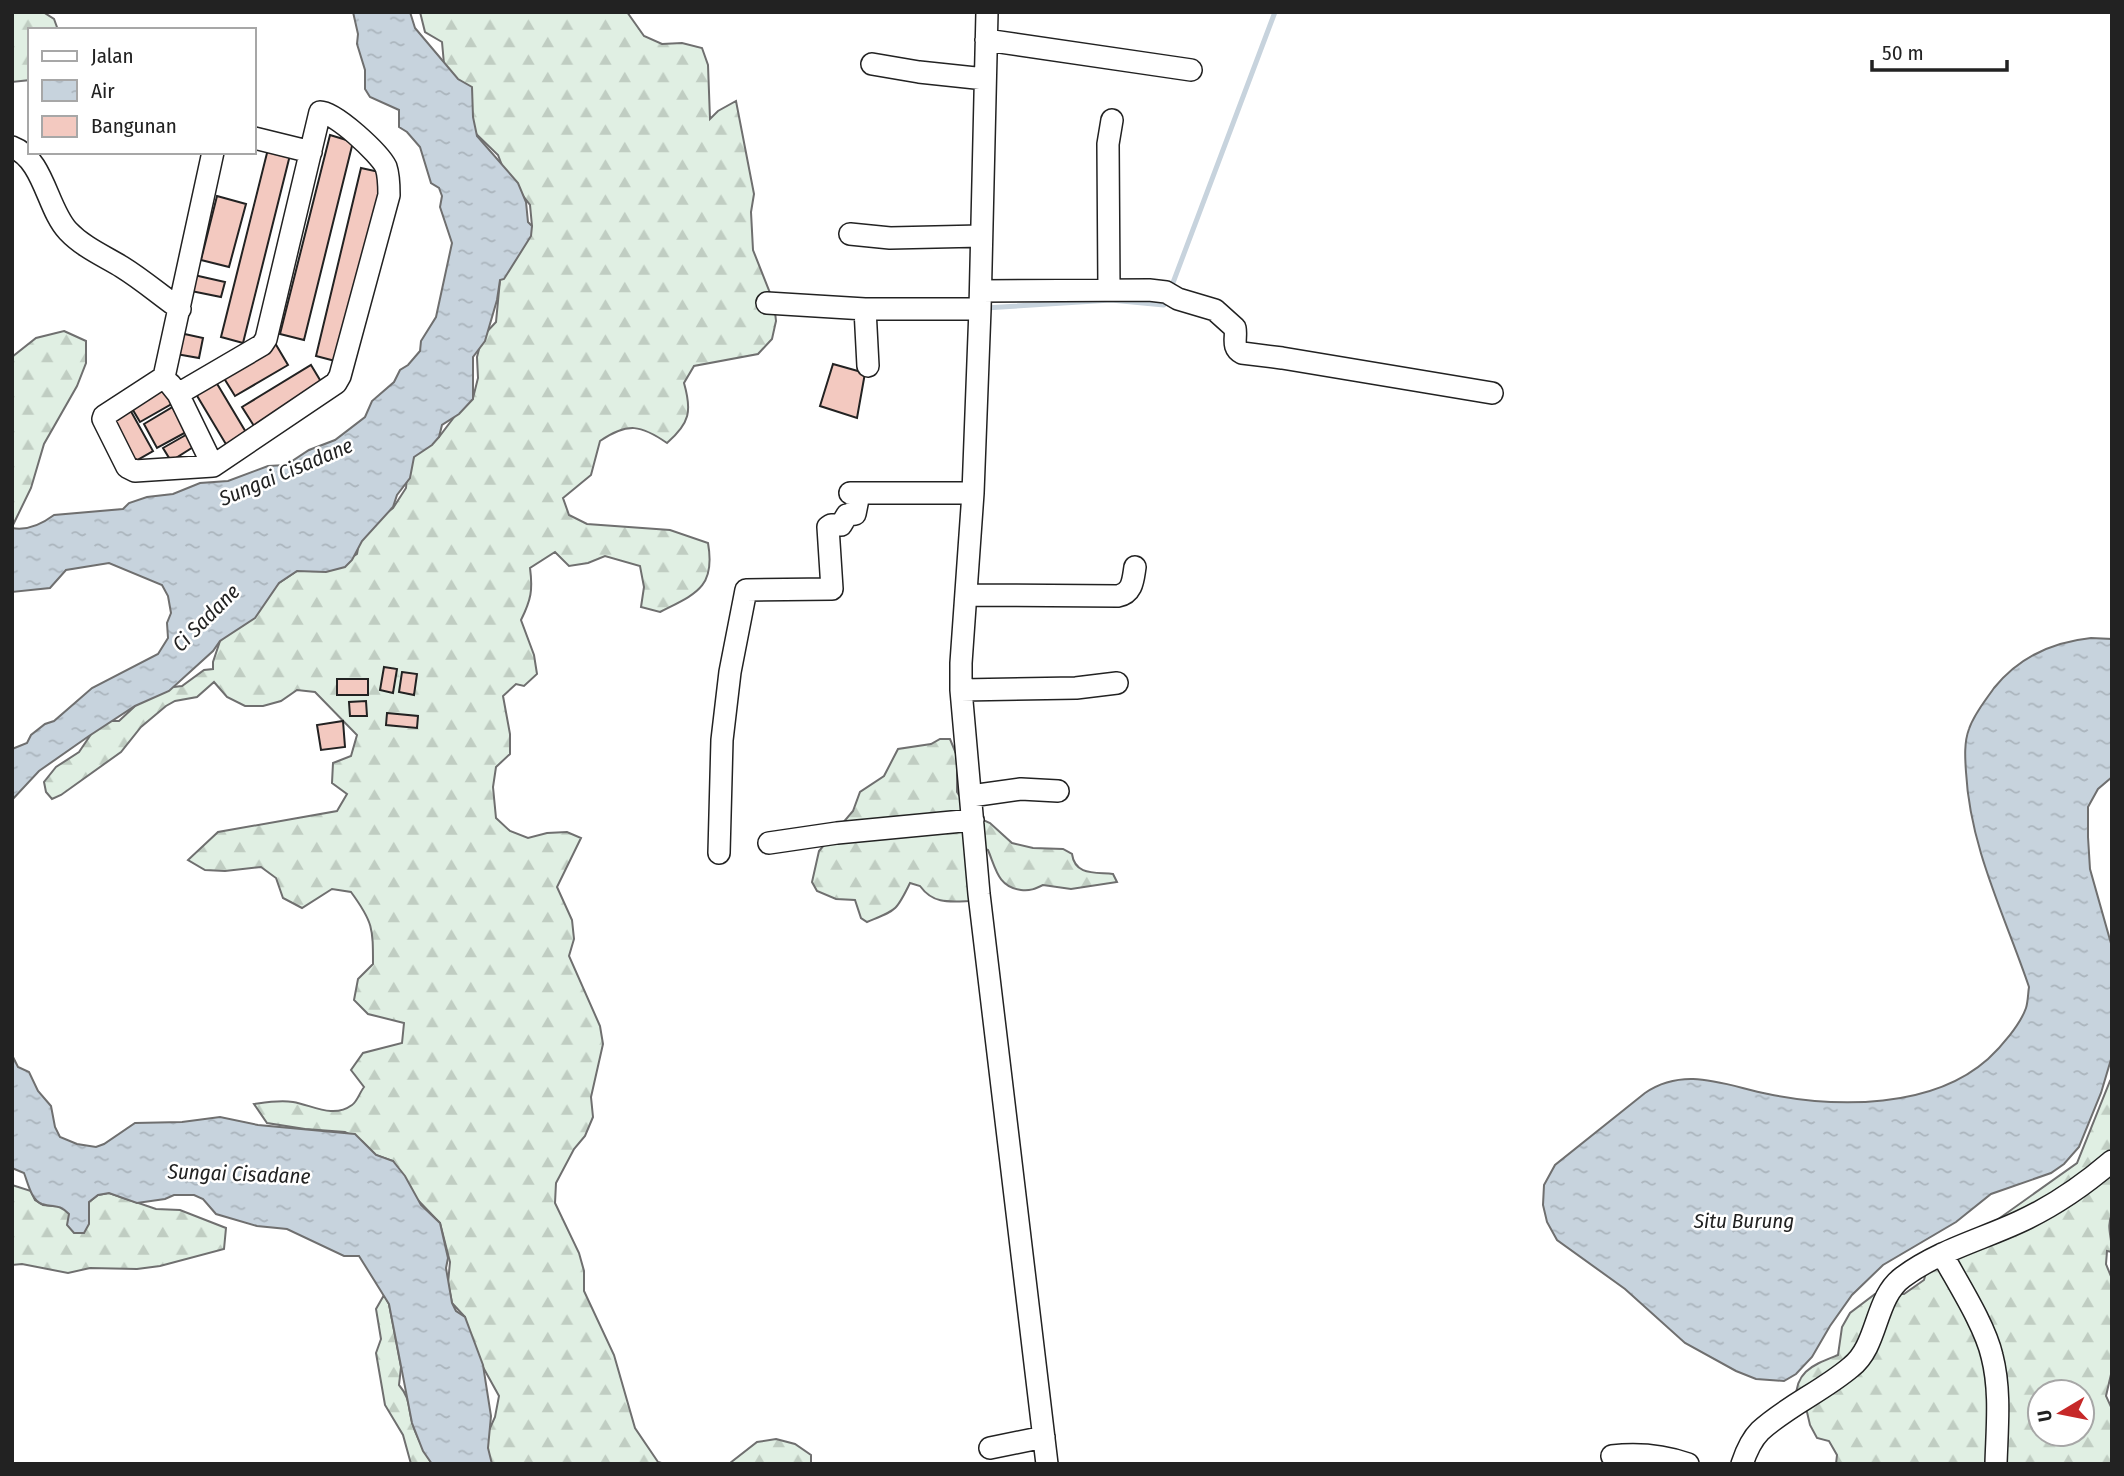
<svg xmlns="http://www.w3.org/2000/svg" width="2124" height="1476" viewBox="0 0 2124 1476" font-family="'Fira Sans Condensed',sans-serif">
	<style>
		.forest { fill: url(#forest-firs); stroke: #6f6f6f; stroke-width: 2; fill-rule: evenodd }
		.water { fill: url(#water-ripples); stroke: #6f6f6f; stroke-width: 2 }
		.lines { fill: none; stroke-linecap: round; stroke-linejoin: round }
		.stream { stroke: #c7d3dd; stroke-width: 5 }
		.building { fill: #f3c9c0; stroke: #222; stroke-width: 2 }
		.minor-casing { stroke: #222; stroke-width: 24 }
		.minor { stroke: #fff; stroke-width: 21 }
		.labels { text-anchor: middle; stroke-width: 5; stroke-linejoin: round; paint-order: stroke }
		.water-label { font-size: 21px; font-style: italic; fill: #222; stroke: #fff }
	</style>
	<defs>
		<pattern id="forest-firs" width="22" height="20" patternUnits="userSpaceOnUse" patternTransform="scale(1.75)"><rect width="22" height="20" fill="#e0efe3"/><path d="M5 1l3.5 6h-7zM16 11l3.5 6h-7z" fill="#c0cdc2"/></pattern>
		<pattern id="water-ripples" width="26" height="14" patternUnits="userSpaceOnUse" patternTransform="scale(1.75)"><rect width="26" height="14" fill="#c7d3dd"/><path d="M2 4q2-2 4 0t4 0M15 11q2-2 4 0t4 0" fill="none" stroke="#abb5bd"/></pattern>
	</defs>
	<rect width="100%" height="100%" fill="#fff"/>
	<path class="forest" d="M12 12H43L54 19 58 30H30V80L12 82Z
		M420 12H627L644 36 662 44 682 43 702 48 708 65 710 119 718 111 736 101 754 194 751 212 753 250 774 303 776 321 772 339 758 354 694 366 684 383C692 411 690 423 667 443 641 425 628 422 600 441L591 475 563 498 569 515 587 524 670 530 708 543C716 588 695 594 660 612L641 607 644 587 640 566 605 556 588 563 569 566 555 552 530 568C533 590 531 600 521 620L534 655 537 674 524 686 516 684 503 696 510 734V754L496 767 493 787 496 818 510 831 528 838 547 833 567 832 581 838 557 887 572 920 574 939 569 956 600 1026 603 1044 591 1097 593 1117 585 1136 574 1149 556 1183 555 1203 579 1253 584 1271V1291L614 1355 635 1428 658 1462 665 1464H490L486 1437 495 1417 499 1396 468 1340 465 1317 452 1303 448 1283 450 1262 440 1223 413 1195 393 1161 376 1155 362 1141 345 1132 305 1129 267 1123 254 1104C268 1102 279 1100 293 1102 312 1105 333 1119 352 1105 357 1102 360 1092 364 1087L351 1070 363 1053 402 1043 404 1023 368 1014 354 1000 358 979 373 964C373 928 373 922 351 892L332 889 302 908 283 898 276 878 261 867 225 871 205 870 188 860 218 832 337 811 347 794 332 783 333 763 351 756 357 735 315 692 297 690 281 701 263 706H245L227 697 214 682 197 697 175 701 166 706 141 727 121 752 61 795 52 799 46 792 44 782 56 767 79 752 100 721H119L135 706 140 698 156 689 182 686 204 670 213 669V662L220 641 279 583 297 571 339 566 357 554 361 532 393 508 406 488 408 466 420 448 439 437 458 412 473 398 478 378 477 357 482 337 496 322 500 280 532 226 530 205 505 173 498 155 469 127 454 81 444 64 442 42 425 32Z
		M64 331 86 341V363L77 386 44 444 31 488 12 527V357L36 338Z
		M940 739H950L957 756V792L972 815 990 823 1012 843 1033 848 1063 849 1072 854C1075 876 1096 872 1113 874L1117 882 1071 889 1043 885C1035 889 1030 891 1021 890 998 887 996 869 988 850L979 846 969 901C949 902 933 904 920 886L910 883C896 912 896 910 867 922L861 918 855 900 836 899 817 891 812 882 819 851 853 811 860 792 884 776 898 749 931 744Z
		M2110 1081 2112 1082V1214C2106 1226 2112 1238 2112 1252L2107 1251 2106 1264 2112 1279V1370L2106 1396 2112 1409V1464H1836L1837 1455 1829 1441 1817 1438 1810 1425 1807 1412 1796 1403C1794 1371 1813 1365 1838 1355L1842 1327 1850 1313 1875 1294H1904L1924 1280 1932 1251 1997 1220 2077 1163ZM2040 1392H2082V1434H2040Z
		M12 1185 31 1191 35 1200 43 1205 63 1207 89 1202 98 1195 109 1193 156 1209 180 1210 226 1228 224 1249 160 1266 137 1269 90 1268 68 1273 22 1264 12 1265Z
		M384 1295 389 1304 401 1367 399 1385C410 1398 408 1406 412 1422 416 1437 424 1451 432 1464H411L403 1435 385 1405 376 1353 381 1339 376 1309Z
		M776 1439 795 1444 811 1455V1464H711L730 1463 757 1442Z"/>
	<path class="water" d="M353 12H410L415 28 458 79 472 87 473 117 477 136 518 183 526 202 528 222 532 226 531 236 504 279 500 280 497 300 485 341 473 357V399L459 414 442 425 439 437 432 445 414 457 410 478 397 495 393 507 362 541 352 560 345 567 326 572 297 571 279 583 255 618 220 641 213 651 169 691 135 706 89 736 39 771 12 800V749L27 743 31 735 45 724 54 721 92 688 158 654 168 638 167 623 171 613 168 596 162 585 109 563 66 570 50 588 12 592V528C28 531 42 524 54 515L123 509 129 503 147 497 173 494 200 483 228 481 268 466 286 465 309 450 335 440 365 417 372 401 394 382 400 370 408 365 420 351 421 341 436 317 452 243 440 207 442 196 439 188 431 183 420 147 407 132 399 127V110L370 97 365 89V70L357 44 358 34Z
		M2091 638 2112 639V777L2098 789 2088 807V837L2090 869 2112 947V1056L2101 1093 2079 1147 2064 1164 2051 1173 1991 1194 1956 1222 1883 1265 1852 1295 1830 1326 1812 1357 1796 1374 1784 1381 1756 1379 1736 1371 1685 1343 1625 1289 1557 1240 1547 1222 1543 1205 1544 1185 1555 1165 1645 1093C1685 1066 1724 1085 1768 1094 1837 1108 1932 1109 1988 1059 2001 1047 2020 1025 2026 1008 2028 1002 2028 993 2029 987 2005 916 1970 848 1966 772 1965 758 1964 742 1969 729 1974 714 1985 701 1994 688 2019 657 2052 642 2091 638Z
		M12 1055 18 1067 29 1072 38 1091 51 1106 55 1127 60 1137 77 1144 96 1147 104 1144 135 1123 182 1122 220 1117 258 1125 355 1134 376 1155 393 1161 405 1176 421 1205 440 1223 448 1258 446 1268 452 1303 456 1311 465 1317 483 1365 491 1416 488 1448 492 1464H432L423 1451 412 1423 389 1304 359 1256H344L287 1229 257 1226 216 1214 203 1199 194 1195H174L165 1199 137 1203 109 1193 98 1195 89 1202V1224L84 1233H74L67 1225 69 1214C58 1203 55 1208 42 1204 31 1200 28 1183 24 1173L12 1168Z"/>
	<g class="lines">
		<path class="stream" d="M1171 288 1275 12
			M985 308 1111 300 1164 305 1167 299"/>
	</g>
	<path class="building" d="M330 135 353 142 304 340 280 334Z
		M269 145 291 151 243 343 221 337Z
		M361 168 384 173 339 362 316 356Z
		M217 196 246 204 229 267 201 260Z
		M194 275 225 282 221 297 191 291Z
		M180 333 203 338 199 358 176 354Z
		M275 343 288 365 235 396 222 375Z
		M833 364 865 373 857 418 820 406Z
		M311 365 323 385 254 426 242 407Z
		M213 377 250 439 230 451 193 389Z
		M165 384 175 402 140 422 130 405Z
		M176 405 190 430 157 448 144 424Z
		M128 406 153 451 132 463 107 417Z
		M191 432 198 444 171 461 163 448Z
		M384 667 397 669 393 693 380 690Z
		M402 672 417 674 414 695 399 692Z
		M337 679H368V695H337Z
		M366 701 367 716H350L349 702Z
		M387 713 418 716 417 728 386 725Z
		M343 721 345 747 321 750 317 725Z"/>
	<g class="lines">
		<defs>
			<path id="minor" d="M987 12 980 309 973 493 961 663V690L979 894 1047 1464
				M986 40 1191 70
				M872 64 919 72 985 79
				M254 138 311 152
				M12 147C44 159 47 209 68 231 83 247 104 256 122 267 143 280 160 295 180 309
				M850 234 890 238 981 236
				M1109 290 1108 144 1112 120
				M981 291 1149 290 1166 292 1178 299 1215 310 1235 328C1237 338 1231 347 1242 353L1282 358 1492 393
				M767 303 865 309H980
				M865 309 868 366
				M170 384 178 394 213 466
				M178 394 262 345 266 339 320 112C335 112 379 153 386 167 389 176 389 186 389 195L340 376 336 383 213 466 135 471 127 467 103 419 104 416 164 377 213 152
				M850 493H973
				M966 595 1118 596C1133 593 1133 579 1135 567
				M961 690 1076 688 1117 683
				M971 796 1021 789 1058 791
				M769 843 837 833 973 820
				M719 853 722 740 730 672 746 590 832 589 828 527 831 525H841L847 515 855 514 859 494
				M1942 1254C1957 1282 1985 1325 1992 1356 2001 1391 1997 1428 1996 1464
				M990 1448 1044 1437
				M1612 1456C1638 1453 1662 1455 1688 1464
				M1742 1464C1746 1452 1751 1440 1760 1431 1787 1406 1823 1391 1851 1367 1879 1345 1874 1298 1903 1277 1938 1251 1980 1240 2019 1222 2052 1207 2084 1185 2112 1161"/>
		</defs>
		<use href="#minor" class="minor-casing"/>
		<use href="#minor" class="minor"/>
	</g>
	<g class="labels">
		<g class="water-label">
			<text transform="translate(286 472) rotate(-23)" y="7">Sungai Cisadane</text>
			<text transform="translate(206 618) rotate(-45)" y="7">Ci Sadane</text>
			<text transform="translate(239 1174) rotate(2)" y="7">Sungai Cisadane</text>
			<text x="1744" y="1228">Situ Burung</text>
		</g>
	</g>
	<rect width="2124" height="1476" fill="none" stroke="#222222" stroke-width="28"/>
	<rect x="28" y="28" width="228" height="126" fill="#ffffff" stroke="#a7a7a7" stroke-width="2"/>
	<rect x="42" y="51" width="35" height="10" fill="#ffffff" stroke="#a7a7a7" stroke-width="2"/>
	<text x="91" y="63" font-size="21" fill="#222222">Jalan</text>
	<rect x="42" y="80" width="35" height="21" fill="url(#water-ripples)" stroke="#a7a7a7" stroke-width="2"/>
	<text x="91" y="98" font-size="21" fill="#222222">Air</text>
	<rect x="42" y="116" width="35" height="21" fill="#f3c9c0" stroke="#a7a7a7" stroke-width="2"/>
	<text x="91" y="133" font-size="21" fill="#222222">Bangunan</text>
	<g transform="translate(2061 1413) rotate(260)"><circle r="33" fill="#ffffff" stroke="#a7a7a7" stroke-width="2"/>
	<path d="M0-5L12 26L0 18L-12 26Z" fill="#c62828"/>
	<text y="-10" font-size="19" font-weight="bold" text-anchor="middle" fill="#222222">U</text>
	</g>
	<path d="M1872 60v10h135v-10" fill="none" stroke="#222222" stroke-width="3.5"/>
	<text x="1882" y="60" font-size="21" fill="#222222" stroke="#ffffff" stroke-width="5" paint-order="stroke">50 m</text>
</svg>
